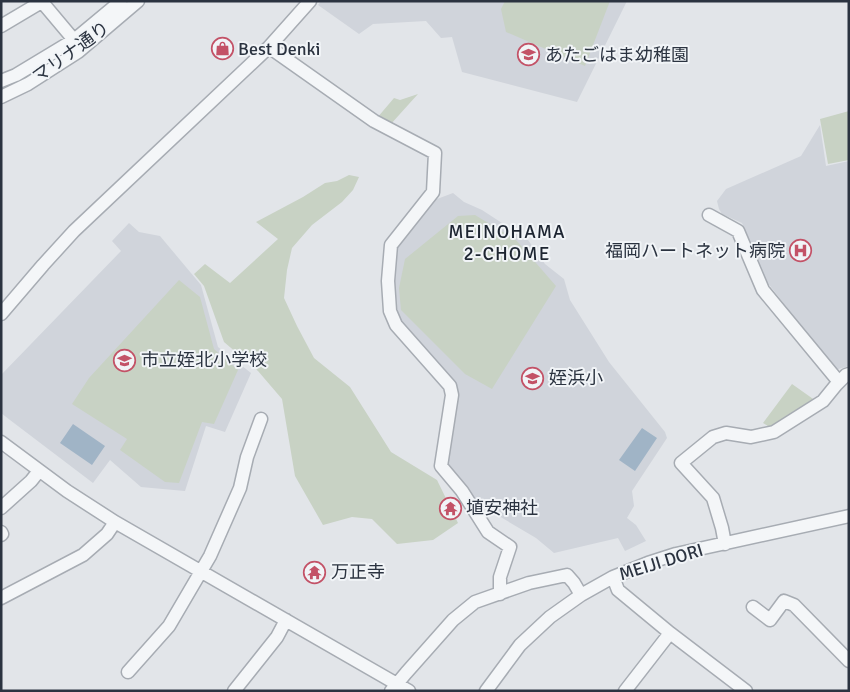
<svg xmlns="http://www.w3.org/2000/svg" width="850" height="692" viewBox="0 0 850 692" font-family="Signika,'Noto Sans JP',sans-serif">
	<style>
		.built { fill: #d0d4db }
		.green { fill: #c8d2c4 }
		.water { fill: #a0b4c6 }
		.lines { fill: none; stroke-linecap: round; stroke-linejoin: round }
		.minor-casing { stroke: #a7acb3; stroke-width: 15 }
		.minor { stroke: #f4f6f8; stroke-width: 12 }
		.labels { text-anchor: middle; stroke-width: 4; stroke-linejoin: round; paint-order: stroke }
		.poi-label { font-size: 18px; fill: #2b3340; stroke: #f1f4f7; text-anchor: start }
		.street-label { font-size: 18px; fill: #2b3340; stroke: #f1f4f7 }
		.neighbourhood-label { font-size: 19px; letter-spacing: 1px; fill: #1d2531; stroke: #f1f4f7 }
	</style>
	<rect width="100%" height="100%" fill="#e2e5e9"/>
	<path class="built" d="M321 1H627L577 102 462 72 452 37 441 38 426 21 373 24 359 34 318 5Z
		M820 125 826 166 849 161V366L835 370 764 278 742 223 722 214 719 209 717 201 726 189 801 156Z
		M453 193 464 202 482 210 528 240 545 264 564 279 570 300 609 362 665 432 667 438 632 491 634 506 627 518 636 525 646 541 625 551 618 538 554 553 536 538 477 503 446 465 456 394 392 310 395 255 398 247 423 211 437 199Z
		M129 223 139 232 160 236 201 285 218 347 251 373 225 432 206 426 185 491 141 487 110 460 93 483 10 420 1 413V375L121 251 112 241Z"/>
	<path class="green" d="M505 1H610L585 66 506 32 501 9Z
		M418 94 390 125 377 118 394 98 400 100Z
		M849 111V160L828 164 820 119Z
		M349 175 359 177 353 190 342 202 312 225 292 248 287 270 284 298 297 326 314 358 350 387 391 452 437 480 458 523 433 540 397 544 372 519 352 517 323 525 295 476 282 399 258 371 224 342 204 286 194 274 205 264 230 283 278 239 256 222 303 197 325 183 337 181Z
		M475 215 516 240 556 286 492 389 465 374 401 310 399 288 405 259 458 216Z
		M179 280 200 297 214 349 238 370 214 424 202 422 179 483 165 482 120 450 127 439 72 404 89 378Z
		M792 384 816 401 773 429 763 423Z"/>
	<path class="water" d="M73 424 105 446 92 465 60 443Z
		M642 428 657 438 635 471 619 460Z"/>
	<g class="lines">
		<defs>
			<path id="minor" d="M42 2 74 40 76 45
				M1 26 43 1
				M269 47 374 121 435 153 433 192 391 245 388 281 390 311 396 325 450 386 452 395 441 466 462 491 488 532 510 547 500 577V594
				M1 81 16 75 74 40 121 1
				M1 97 28 84 78 52 138 1
				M709 215 738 231 763 290 839 382
				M1 314 43 265 74 231 269 47 310 1
				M1 442 67 491 115 522 409 691
				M1 508 31 481 39 471
				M1 532 2 534 1 535
				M725 544 722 528 713 498 681 463 713 437 726 433 751 437 774 432 823 401 836 385 846 375 849 374
				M613 577 618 590 670 633 746 691
				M1 598 83 555 107 534 115 522
				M753 607 770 620 784 601 794 605 849 661
				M128 672 169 626 210 556 240 488 247 457 261 419
				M234 691 277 637 286 620
				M391 691 406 673 453 620 475 602 529 583 567 575 574 583 581 595
				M486 691 520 645 550 617 581 595 613 577 648 563 676 554 849 516
				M625 691 670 633"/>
		</defs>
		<use href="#minor" class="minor-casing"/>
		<use href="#minor" class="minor"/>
	</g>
	<defs>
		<symbol id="shop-ring" viewBox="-11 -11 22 22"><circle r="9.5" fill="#f1f4f7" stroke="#c35267" stroke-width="1.5"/><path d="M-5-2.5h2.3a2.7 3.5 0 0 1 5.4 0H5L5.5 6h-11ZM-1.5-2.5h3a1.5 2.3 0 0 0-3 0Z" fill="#c35267"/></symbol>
		<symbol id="school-ring" viewBox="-11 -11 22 22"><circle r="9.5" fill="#f1f4f7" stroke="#c35267" stroke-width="1.5"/><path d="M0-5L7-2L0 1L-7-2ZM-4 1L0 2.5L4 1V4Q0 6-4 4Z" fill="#c35267"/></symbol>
		<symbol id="hospital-ring" viewBox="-11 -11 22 22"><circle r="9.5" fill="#f1f4f7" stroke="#c35267" stroke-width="1.5"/><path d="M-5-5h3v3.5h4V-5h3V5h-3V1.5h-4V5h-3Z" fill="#c35267"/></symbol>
		<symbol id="temple-ring" viewBox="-11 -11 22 22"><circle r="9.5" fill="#f1f4f7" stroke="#c35267" stroke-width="1.5"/><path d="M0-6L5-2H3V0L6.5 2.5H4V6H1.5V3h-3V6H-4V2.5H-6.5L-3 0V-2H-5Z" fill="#c35267"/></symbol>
	</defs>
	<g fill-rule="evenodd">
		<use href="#shop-ring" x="210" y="36" width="25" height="25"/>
		<use href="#school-ring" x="516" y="42" width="25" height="25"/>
		<use href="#hospital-ring" x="788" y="238" width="25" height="25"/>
		<use href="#school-ring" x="112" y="348" width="25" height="25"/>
		<use href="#school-ring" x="520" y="366" width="25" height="25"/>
		<use href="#temple-ring" x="438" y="496" width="25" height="25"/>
		<use href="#temple-ring" x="302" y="560" width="25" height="25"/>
	</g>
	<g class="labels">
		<g class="poi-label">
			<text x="238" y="55">Best Denki</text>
			<text x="545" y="61">あたごはま幼稚園</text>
			<text x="785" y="257" text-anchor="end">福岡ハートネット病院</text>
			<text x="141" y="366">市立姪北小学校</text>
			<text x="549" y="384">姪浜小</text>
			<text x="466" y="514">埴安神社</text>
			<text x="331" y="578">万正寺</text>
		</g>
		<g class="street-label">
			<text transform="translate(71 52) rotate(-36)" y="6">マリナ通り</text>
			<text transform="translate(661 562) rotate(-17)" y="6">MEIJI DORI</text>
		</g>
		<g class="neighbourhood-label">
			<text x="507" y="238">MEINOHAMA<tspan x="507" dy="22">2-CHOME</tspan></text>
		</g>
	</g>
	<rect width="850" height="692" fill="none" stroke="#2b3340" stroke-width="5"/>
</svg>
